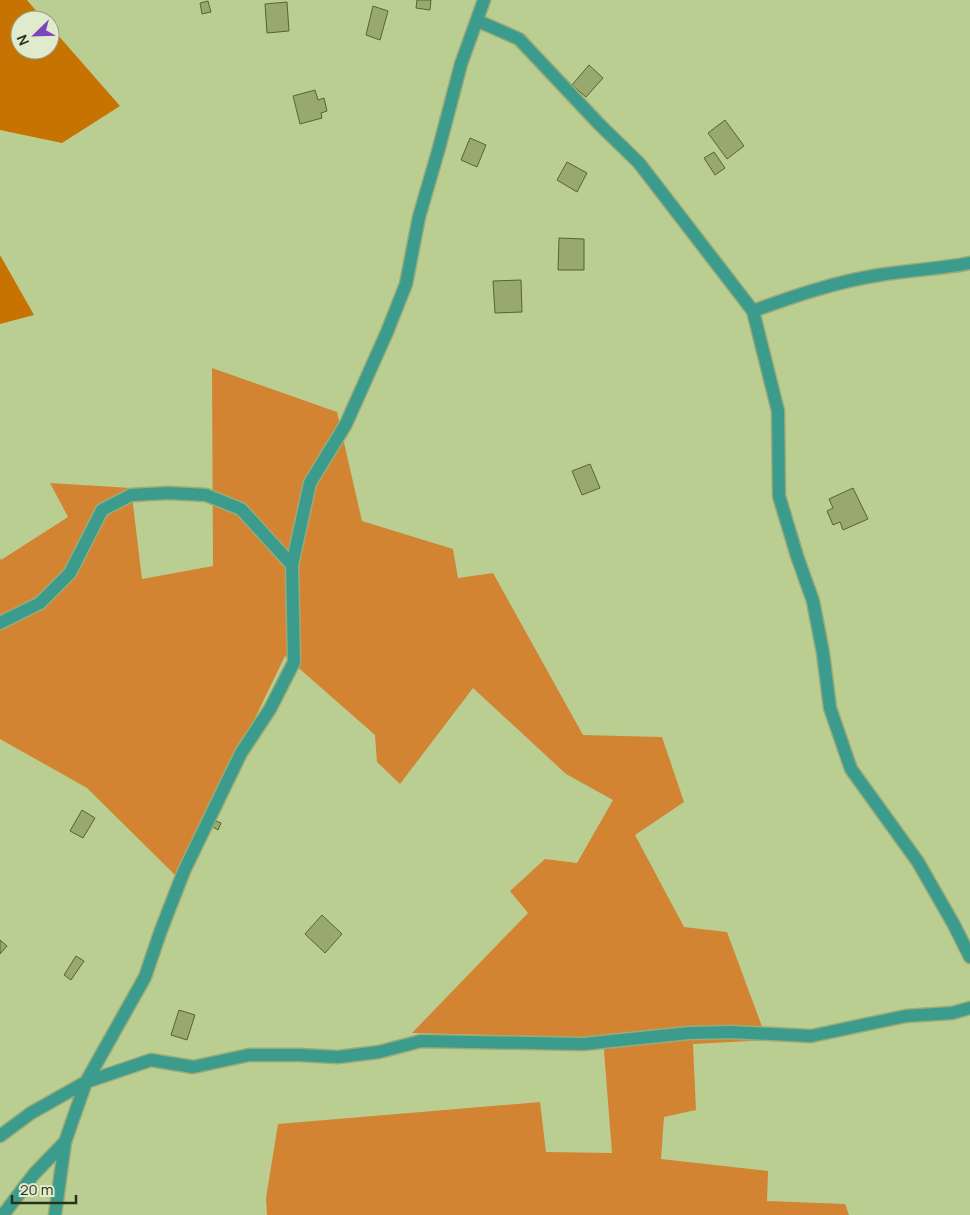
<svg xmlns="http://www.w3.org/2000/svg" width="970" height="1215" viewBox="0 0 970 1215" font-family="Manrope,sans-serif">
	<style>
		.green { fill: #d28433 }
		.forest { fill: #c77301 }
		.building { fill: #97a96f; stroke: #55652c }
		.lines { fill: none; stroke-linecap: round; stroke-linejoin: round }
		.minor-casing { stroke: #9bab77; stroke-width: 15 }
		.minor { stroke: #3b9c8e; stroke-width: 12 }
	</style>
	<rect width="100%" height="100%" fill="#bbce92"/>
	<path class="green" d="M212 368 337 412 362 521 453 549 458 578 493 573 583 735 662 737 684 802 635 835 684 927 727 932 767 1040 693 1044 696 1110 664 1117 661 1159 768 1171 767 1201 845 1204 849 1215H267L266 1198 278 1124 540 1102 546 1152 612 1153 603 1038 412 1033 528 913 510 891 545 859 577 863 613 800 566 774 473 688 400 784 377 762 375 735 285 656 178 878 87 788 0 739V558L1 560 68 517 50 483 131 488 142 579 213 566Z"/>
	<path class="forest" d="M0 0H27L44 20H20V50H50V26L120 106 62 143 0 130Z
		M0 255 34 315 0 324Z"/>
	<path class="building" d="M417 0H431L430 10 416 8Z
		M208 1 211 12 202 14 200 3Z
		M287 2 289 31 267 33 265 4Z
		M373 6 388 11 380 40 366 35Z
		M589 65 603 78 586 97 572 85Z
		M315 90 318 100 324 98 327 111 321 113 322 118 300 124 293 96Z
		M725 120 744 146 727 159 708 133Z
		M470 138 486 145 477 167 461 160Z
		M714 152 725 168 715 175 704 158Z
		M567 162 587 173 577 192 557 180Z
		M559 238 584 239V270H558Z
		M521 280 522 312 495 313 493 281Z
		M590 464 600 488 582 495 572 471Z
		M853 488 868 519 843 530 840 522 833 525 827 511 833 508 829 499Z
		M82 810 95 818 83 838 70 831Z
		M216 821 221 823 218 830 213 827Z
		M322 915 342 934 325 953 305 934Z
		M0 940 7 946 0 954Z
		M76 956 84 961 71 980 64 975Z
		M179 1010 195 1015 187 1040 171 1035Z"/>
	<g class="lines">
		<defs>
			<path id="minor" d="M478 21 519 39 599 124 639 163 753 311 778 411 779 496 797 556 813 601 823 653 830 708 851 769 918 862 954 925 970 957
				M753 311C794 296 835 282 879 275 909 270 940 269 970 263
				M0 623 40 603 70 573 102 510 131 495 169 493 206 495 241 509 292 565
				M0 1136 31 1113 86 1082 151 1060 193 1067 249 1055H299L338 1057 379 1052 421 1041 583 1044 689 1033 731 1032 811 1036 906 1016 952 1013 970 1008
				M3 1215 34 1174 65 1142
				M55 1215 65 1142 86 1082 145 977 161 930 184 871 241 753 270 709 294 662 292 565 310 483 346 424 387 332 406 284 419 217 439 148 461 64 484 0"/>
		</defs>
		<use href="#minor" class="minor-casing"/>
		<use href="#minor" class="minor"/>
	</g>
	<g transform="translate(35 35) rotate(247)"><circle r="24" fill="#e0eacc" stroke="#97a084"/>
	<path d="M0-4L9 19L0 12L-9 19Z" fill="#7d44bb"/>
	<text y="-8" font-size="14" font-weight="bold" text-anchor="middle" fill="#293118">N</text>
	</g>
	<path d="M12 1195v8h64v-8" fill="none" stroke="#293118" stroke-width="2.5"/>
	<text x="20" y="1195" font-size="15" fill="#293118" stroke="#e0eacc" stroke-width="4" paint-order="stroke">20 m</text>
</svg>
